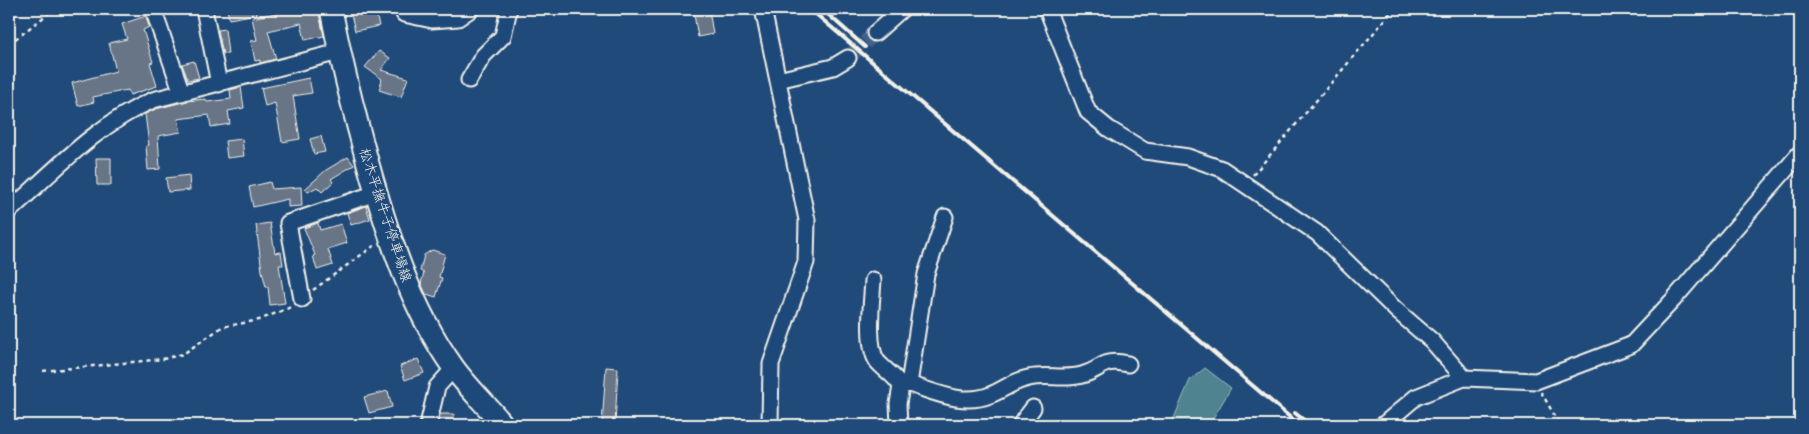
<svg xmlns="http://www.w3.org/2000/svg" width="1809" height="434" viewBox="0 0 1809 434" font-family="'Balsamiq Sans','Klee One',sans-serif">
	<style>
		.green { fill: #50838f; stroke: #a2babc }
		.building { fill: #687487; stroke: #f4f1e8 }
		.lines { fill: none; stroke-linecap: round; stroke-linejoin: round }
		.minor-tunnel { stroke: #3f638a; stroke-width: 15; stroke-dasharray: 15 8; stroke-linecap: butt }
		.minor-casing { stroke: #f4f1e8; stroke-width: 19 }
		.secondary-casing { stroke: #f4f1e8; stroke-width: 25 }
		.path { stroke: #f4f1e8; stroke-width: 2.5; stroke-dasharray: 4 4; stroke-linecap: butt }
		.minor { stroke: #1f4a7a; stroke-width: 15 }
		.secondary { stroke: #1f4a7a; stroke-width: 21 }
		.rail { stroke: #f4f1e8; stroke-width: 4 }
		.labels { text-anchor: middle; stroke-width: 4; stroke-linejoin: round; paint-order: stroke }
		.street-label { font-size: 14px; fill: #f4f1e8; stroke: #1f4a7a }
	</style>
	<rect width="100%" height="100%" fill="#1f4a7a"/>
	<filter id="ink" filterUnits="userSpaceOnUse"><feTurbulence type="fractalNoise" baseFrequency=".02" numOctaves="2"/><feDisplacementMap in="SourceGraphic" scale="10" xChannelSelector="R" yChannelSelector="G"/><feConvolveMatrix kernelMatrix="1 2 1 2 8 2 1 2 1" color-interpolation-filters="sRGB"/></filter>
	<g filter="url(#ink)">
		<path class="green" d="M1205 368 1231 388 1209 425H1171L1190 380Z"/>
		<path class="building" d="M227 9H257V14L229 19Z
			M293 9H318L324 36 305 40 301 23 268 31 276 59 260 63V60L255 61 251 41 257 40 252 18Z
			M375 9 379 26 355 31 351 14Z
			M693 9H709L713 34 698 37Z
			M146 16 149 27 143 30 153 62 150 63 157 86 130 95 128 90 93 97 94 102 78 106 72 83 116 71 109 43 127 39 122 24Z
			M225 29 228 54H223L218 30Z
			M379 51 390 58 381 70 408 78 401 97 379 90 382 79 365 67Z
			M194 61 199 78 188 80 182 64Z
			M309 78 312 93 293 96 300 139 282 142 275 103 265 106 261 88Z
			M241 87 244 108 228 111 230 124 211 127 209 115 178 119 181 132 158 136 160 169 148 170 146 146 149 145 145 114 156 109 187 101 206 99 207 102 231 99 230 90Z
			M321 136 325 152 314 154 310 139Z
			M242 139 244 156 227 158 225 141Z
			M348 157 354 165 331 179 333 182 322 192 317 187 308 192 305 189 326 170Z
			M96 158H111V185H97Z
			M189 175 190 190 168 192 166 178Z
			M270 182 272 189 301 187 302 206 288 207V199L253 207 249 187Z
			M366 206 370 219 351 225 347 213Z
			M270 223 275 253 281 252 283 265H279L285 303 270 305 268 287H266L262 271 256 225Z
			M318 223 320 230 341 224 347 243 328 249 333 265 317 270 313 256 315 255 304 228Z
			M432 250 445 254 439 277 442 278 436 297 426 294 421 283 424 273 420 271 424 255Z
			M418 359 424 373 405 380 400 366Z
			M606 367 618 368 615 425H602Z
			M388 391 392 407 369 413 364 397Z
			M440 414H454V425H438Z"/>
		<g class="lines">
			<path class="minor-tunnel" d="M848 58 875 33"/>
			<defs>
				<path id="minor" d="M153 9 182 93
					M204 9 219 84
					M406 9 404 14 432 20 458 18 471 9
					M763 9 807 220 806 262 771 364 770 425
					M1047 9 1088 112 1109 129 1145 151 1188 157 1222 169 1317 233 1396 310 1432 341 1464 378
					M875 33 902 9
					M469 80 483 56 503 36 509 9
					M778 80 833 67 848 58
					M9 211C54 171 97 124 153 100L339 52
					M873 280C872 300 866 345 877 361 885 371 894 374 901 386
					M302 299 288 223 376 193
					M909 384 926 274 945 217
					M428 425 437 387 454 368
					M899 425 898 404 901 386 909 384C935 392 963 406 990 395 1003 390 1015 380 1029 378 1047 374 1064 380 1082 375 1104 369 1101 358 1128 364
					M1020 425 1033 408
					M1383 425 1416 397 1464 378 1536 381 1631 345 1673 300 1800 153"/>
				<path id="secondary" d="M331 9C341 61 354 113 368 164 388 235 410 306 453 367 468 388 487 405 503 425"/>
			</defs>
			<use href="#minor" class="minor-casing"/>
			<use href="#secondary" class="secondary-casing"/>
			<path class="path" d="M9 44 54 9
				M1253 175 1394 9
				M313 290 375 245
				M43 371 163 359 183 354 222 327 259 320 291 307
				M1541 392 1560 425"/>
			<use href="#minor" class="minor"/>
			<use href="#secondary" class="secondary"/>
			<path class="rail" d="M810 9 1299 425
				M822 9 865 47
				M1295 413 1310 425"/>
		</g>
	</g>
	<g class="labels">
		<g class="street-label">
			<text transform="translate(386 215) rotate(72)" y="5">松木平撫牛子停車場線</text>
		</g>
	</g>
	<rect width="1809" height="434" fill="none" stroke="#1f4a7a" stroke-width="30"/>
	<rect x="15" y="15" width="1779" height="404" fill="none" stroke="#f4f1e8" stroke-width="2" filter="url(#ink)"/>
</svg>
